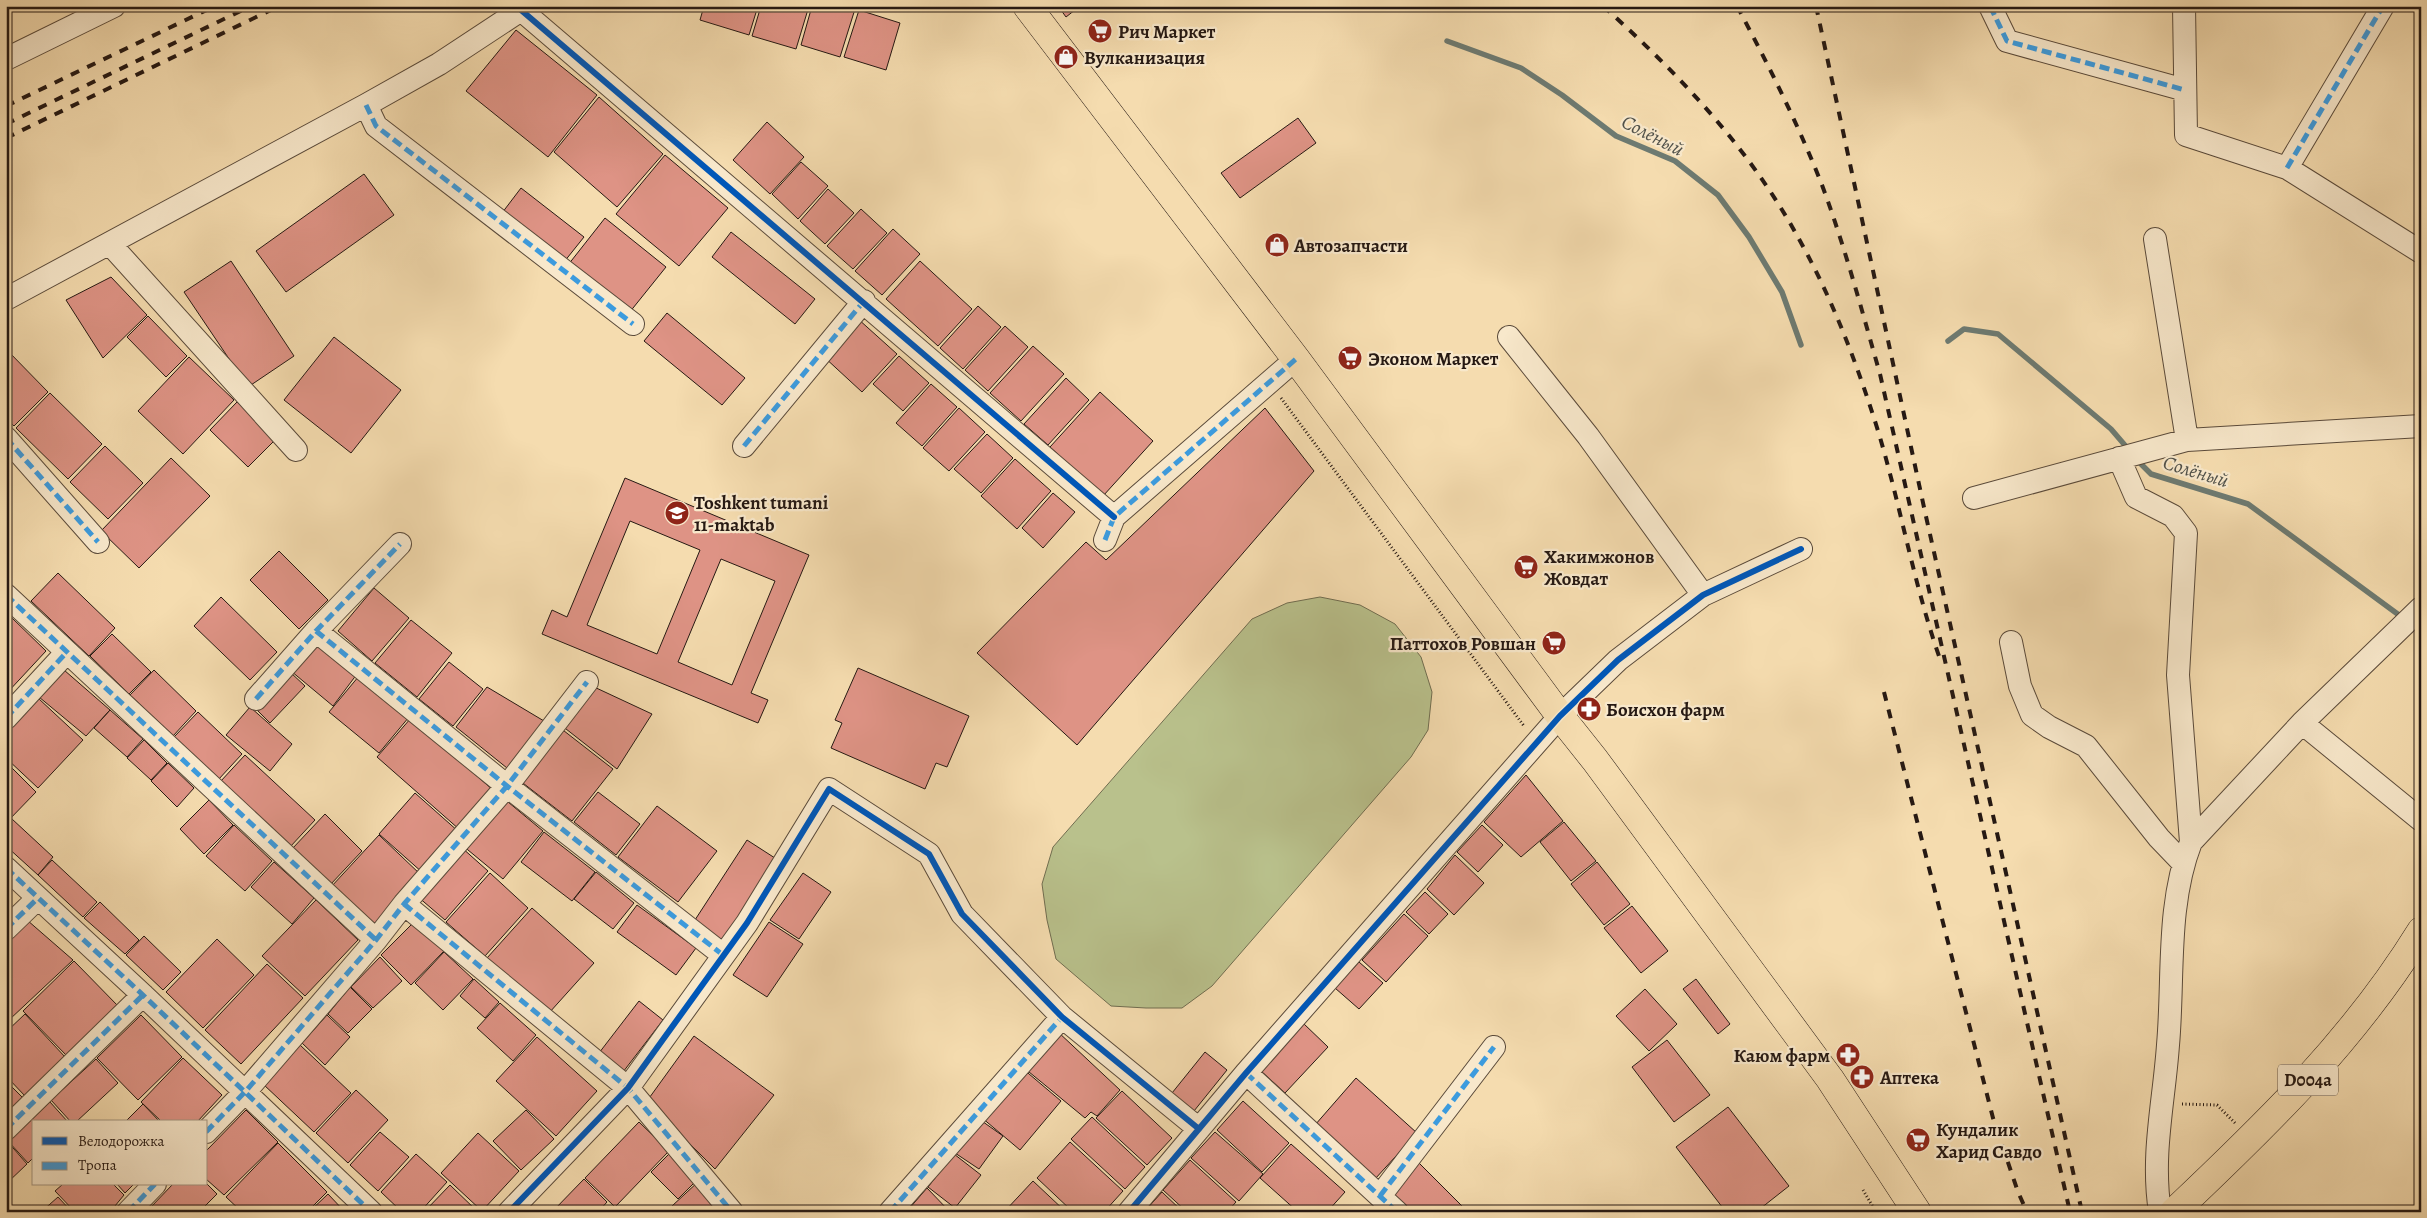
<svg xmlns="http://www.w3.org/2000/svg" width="2427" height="1218" viewBox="0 0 2427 1218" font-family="Alegreya,serif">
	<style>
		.pitch { fill: #b9c18c; stroke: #706d50 }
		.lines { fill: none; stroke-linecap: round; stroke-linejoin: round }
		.stream { stroke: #6d7a71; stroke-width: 5.5 }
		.building { fill: #de9385; stroke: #261913; fill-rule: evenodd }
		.minor-casing { stroke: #5a4a3a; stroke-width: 24 }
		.major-casing { stroke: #261913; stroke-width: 29 }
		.path { stroke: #261913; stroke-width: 3; stroke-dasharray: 1 2.5; stroke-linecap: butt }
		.minor { stroke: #f8e8cb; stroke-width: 22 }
		.major { stroke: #f5dcaf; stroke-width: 28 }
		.rail { stroke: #261913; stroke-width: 4; stroke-dasharray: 9 9; stroke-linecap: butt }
		.quiet { stroke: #3c9bde; stroke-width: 5; stroke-dasharray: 10 5; stroke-linecap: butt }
		.cycleway-casing { stroke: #f8e8cb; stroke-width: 9 }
		.cycleway { stroke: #0057b8; stroke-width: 6 }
		.labels { text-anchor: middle; stroke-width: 4.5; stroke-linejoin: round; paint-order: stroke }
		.shield { fill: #f8e8cb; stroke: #65574a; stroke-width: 1 }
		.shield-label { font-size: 18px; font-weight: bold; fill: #261913 }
		.poi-label { font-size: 19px; font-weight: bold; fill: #261913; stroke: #f8e8cb; text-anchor: start }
		.water-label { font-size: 20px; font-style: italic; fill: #50514a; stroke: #f8e8cb }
	</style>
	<rect width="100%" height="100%" fill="#f5dcaf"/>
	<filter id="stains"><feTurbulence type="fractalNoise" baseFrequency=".004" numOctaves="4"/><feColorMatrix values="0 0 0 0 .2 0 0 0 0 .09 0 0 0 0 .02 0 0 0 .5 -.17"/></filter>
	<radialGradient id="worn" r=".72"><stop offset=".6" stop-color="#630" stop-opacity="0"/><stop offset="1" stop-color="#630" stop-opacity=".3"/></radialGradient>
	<path class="pitch" d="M1320 597 1360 605 1395 624 1421 657 1432 692 1428 730 1411 757 1212 986 1182 1008H1146L1111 1006 1084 983 1056 959 1047 920 1042 884 1053 847 1252 619 1287 603Z"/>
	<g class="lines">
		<path class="stream" d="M1447 41 1521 68 1562 95 1616 136 1675 161 1718 195 1749 237 1782 292 1801 345
			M1948 341 1964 329 1998 334 2111 429 2129 450
			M2136 459 2151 474 2248 504 2403 618
			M2410 624 2421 631"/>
	</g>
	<path class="building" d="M704 6H758L749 35 700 20Z
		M761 6H809L796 49 752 36Z
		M812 6H845L855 9 840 57 801 45Z
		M1058 6H1080L1066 17Z
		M859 10 900 23 886 70 844 57Z
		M516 30 597 95 548 157 466 91Z
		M599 97 663 154 617 207 554 152Z
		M1298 118 1316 143 1240 198 1221 173Z
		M767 122 804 157 770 194 733 160Z
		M665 155 728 208 679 266 616 214Z
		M801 162 828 186 798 219 772 194Z
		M364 174 394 215 286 292 256 251Z
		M521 188 584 237 564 262 502 213Z
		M828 189 854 213 825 244 800 221Z
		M861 209 887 233 853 269 827 246Z
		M605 218 666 267 629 313 568 265Z
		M893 229 920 254 882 295 855 271Z
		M731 232 815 299 795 324 712 257Z
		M231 261 294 356 248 387 184 292Z
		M920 261 972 309 938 346 886 299Z
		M111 277 147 315 103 358 66 300Z
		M978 306 1001 327 963 369 940 348Z
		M667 313 745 378 722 405 644 341Z
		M148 316 187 356 166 377 127 337Z
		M857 318 897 354 862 392 823 356Z
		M1005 326 1028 347 988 391 965 370Z
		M334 337 401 390 351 453 284 400Z
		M1033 346 1064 374 1021 421 990 393Z
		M6 349 48 392 14 426 6 418Z
		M899 356 929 383 903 411 873 384Z
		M189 357 234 400 183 454 138 411Z
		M1066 378 1089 400 1048 445 1024 424Z
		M931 384 957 407 922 446 896 423Z
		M1100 392 1153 441 1103 496 1050 447Z
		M50 393 102 444 68 479 16 428Z
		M237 402 275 440 248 467 210 430Z
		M959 408 985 432 949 471 923 448Z
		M1265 408 1314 471 1077 745 977 653 1086 542 1106 560Z
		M987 434 1013 458 981 493 954 469Z
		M105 446 143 483 108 519 70 482Z
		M171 458 210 496 139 568 101 531Z
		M1015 459 1051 491 1017 529 981 496Z
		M625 478 809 555 751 693 768 700 758 723 542 634 552 610 567 617ZM630 521 700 550 657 654 587 625ZM721 559 775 581 732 685 678 662Z
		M1053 493 1075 512 1043 548 1022 528Z
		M279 551 328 600 299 629 250 580Z
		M58 573 115 628 89 656 31 601Z
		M374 588 409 618 372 661 338 631Z
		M221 597 277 652 250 680 194 626Z
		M10 616 46 651 6 694V620Z
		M411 620 452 653 417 697 375 663Z
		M112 634 151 672 129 694 90 656Z
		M316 642 357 674 333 706 291 671Z
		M449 662 483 689 453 726 419 699Z
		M858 668 969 716 947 767 936 763 925 789 831 748 842 723 835 720Z
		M64 670 110 710 86 736 39 697Z
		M154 670 196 711 173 736 130 695Z
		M290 672 305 686 270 723 255 708Z
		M359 676 409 717 379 753 329 712Z
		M592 686 652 714 617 769 561 725Z
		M487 687 544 721 507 768 456 727Z
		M38 698 83 740 38 788 6 758V732Z
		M250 707 292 744 270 771 226 735Z
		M110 710 143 739 127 757 94 728Z
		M198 712 242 754 218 780 174 737Z
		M411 718 494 791 460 830 377 757Z
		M559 727 613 769 572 821 519 780Z
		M144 740 167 763 151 780 127 758Z
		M245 755 315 820 290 847 220 782Z
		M6 762 36 792 6 823Z
		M168 763 194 788 177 807 151 781Z
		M1526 775 1563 821 1521 857 1484 822Z
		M598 792 640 824 616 855 574 822Z
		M415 793 459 832 423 873 379 834Z
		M502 797 543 831 503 879 462 845Z
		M209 800 233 825 204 854 180 829Z
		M657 806 717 851 678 902 618 857Z
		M325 814 362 851 330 885 292 849Z
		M12 819 53 857 38 875 6 846V825Z
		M1564 822 1596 861 1571 881 1540 842Z
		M234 825 272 861 245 891 206 856Z
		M1482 825 1503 845 1478 872 1457 852Z
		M544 832 595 872 572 901 521 862Z
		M379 835 421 875 374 926 331 887Z
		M747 840 778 860 724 943 693 923Z
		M461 847 488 871 445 920 417 896Z
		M1455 855 1484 883 1454 915 1427 889Z
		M52 860 97 902 83 917 38 875Z
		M274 862 314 898 292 924 251 887Z
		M1597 862 1630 904 1604 925 1571 884Z
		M596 872 634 903 613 929 574 899Z
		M490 873 528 908 485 956 446 922Z
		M803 873 831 892 799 939 770 920Z
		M1425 892 1448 914 1429 934 1406 912Z
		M316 900 358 940 305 996 262 956Z
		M100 902 139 940 125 954 84 918Z
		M637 905 696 948 676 975 617 932Z
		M1632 906 1668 951 1641 973 1604 928Z
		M532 908 594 963 549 1013 487 958Z
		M1404 914 1428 936 1386 982 1362 960Z
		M27 920 73 960 9 1020 6 1017V939Z
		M769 922 803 944 767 997 733 975Z
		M412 924 444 951 411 985 381 955Z
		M144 936 181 972 163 990 126 955Z
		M217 939 254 975 203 1028 166 992Z
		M444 952 473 979 443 1010 415 983Z
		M380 957 402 981 373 1008 351 987Z
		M74 961 119 1007 68 1057 23 1011Z
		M1359 962 1383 983 1359 1009 1335 988Z
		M267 964 303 998 241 1064 205 1030Z
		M474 979 499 1002 485 1018 460 996Z
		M1696 979 1730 1024 1718 1034 1683 989Z
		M350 987 372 1009 348 1033 328 1014Z
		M1645 989 1677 1024 1649 1051 1616 1016Z
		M639 1001 663 1020 623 1072 599 1053Z
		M500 1003 536 1035 513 1061 477 1028Z
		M25 1014 66 1058 26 1097 6 1076V1032Z
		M141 1015 182 1057 138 1100 97 1058Z
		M327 1015 350 1037 325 1065 302 1043Z
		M1303 1023 1328 1047 1285 1093 1260 1070Z
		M1057 1031 1120 1090 1097 1116 1091 1112 1085 1118 1023 1067Z
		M694 1036 774 1095 715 1169 647 1101Z
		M537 1037 597 1091 556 1136 496 1081Z
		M1667 1040 1710 1095 1674 1122 1632 1067Z
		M300 1045 351 1093 314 1132 263 1084Z
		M1205 1052 1227 1070 1194 1111 1172 1093Z
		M183 1058 222 1095 197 1122H162L141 1102Z
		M96 1059 118 1083 76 1122H71L51 1100Z
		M1022 1068 1061 1101 1020 1150 981 1117Z
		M1356 1078 1417 1133 1375 1179 1315 1125Z
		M6 1081 24 1099 6 1116Z
		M356 1090 388 1120 348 1163 316 1133Z
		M1122 1091 1172 1138 1147 1165 1096 1118Z
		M1243 1101 1289 1143 1262 1172 1217 1130Z
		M50 1102 68 1122H34V1157L28 1163 8 1141Z
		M143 1104 160 1122H125Z
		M1728 1107 1789 1186 1756 1212H1726L1676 1147Z
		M246 1110 278 1142 224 1195 206 1179V1151Z
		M526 1110 554 1139 521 1170 493 1141Z
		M1092 1117 1145 1167 1125 1189 1071 1139Z
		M979 1119 1003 1136 979 1169 955 1153Z
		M639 1122 669 1151 615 1207 585 1178Z
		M380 1132 409 1157 378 1191 350 1165Z
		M1215 1132 1263 1174 1239 1201 1191 1158Z
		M478 1133 519 1171 482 1211 441 1173Z
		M7 1141 27 1164 6 1184V1142Z
		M1070 1142 1123 1191 1104 1212H1073L1037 1178Z
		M278 1143 327 1192 307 1212H242L226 1197Z
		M1291 1144 1345 1192 1327 1212H1298L1260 1178Z
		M671 1152 698 1179 678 1199 651 1172Z
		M416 1154 447 1182 420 1212H402L381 1192Z
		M954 1154 981 1175 955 1208 928 1187Z
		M1190 1160 1236 1202 1227 1212H1187L1163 1190Z
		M1416 1160 1463 1207 1458 1212H1408L1386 1190Z
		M584 1179 607 1202 598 1212H552Z
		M699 1181 722 1212H677L672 1206Z
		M1033 1181 1066 1212H1004Z
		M206 1183 217 1194 199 1212H154L150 1208 173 1184Z
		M63 1184H113L124 1195 110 1212H75L55 1191Z
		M117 1184H134L125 1193Z
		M450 1185 478 1212H424Z
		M927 1188 950 1212 908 1210Z
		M1162 1192 1183 1212H1144Z
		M328 1194 345 1212H309Z
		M58 1197 72 1212H41Z"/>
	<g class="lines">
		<defs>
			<path id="minor" d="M1990 6 2007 41 2185 90
				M2184 6 2186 135 2287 168 2421 252
				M521 10 1114 517
				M6 59 114 6
				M366 105 376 126 633 324
				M2287 168 2383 6
				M2155 239 2187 440
				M110 244 296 450
				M6 299 366 105 439 64 527 6
				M1509 337 1588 436 1703 595
				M6 438 98 542
				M744 446 864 301
				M2119 458 2136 497 2173 516 2186 533 2178 675 2191 842
				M1974 498 2187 440 2421 426
				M1105 540 1114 517 1296 359
				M6 595 376 940
				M316 631 507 786 723 955
				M2011 642 2020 686 2032 715 2049 727 2086 746 2159 838 2183 863
				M256 699 316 631 400 544
				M6 718 66 653
				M2302 723 2421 820
				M6 868 143 995 371 1212
				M404 904 628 1088 732 1212
				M6 929 38 898
				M1246 1073 1397 1212
				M6 1129 143 995
				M206 1132 245 1092 376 940 404 904 507 786 587 682
				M1380 1196 1494 1047
				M128 1212 155 1184
				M509 1212 628 1088 747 923 829 789 929 854 962 914 1062 1017 1199 1129
				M890 1212 1062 1017
				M1129 1212 1246 1073 1560 716 1618 660 1703 595 1801 549
				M2160 1212C2151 1155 2164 1102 2168 1045 2174 978 2166 906 2191 842L2302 723 2421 608"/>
			<path id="major" d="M1027 6 1296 359 1560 716 1595 760 1830 1079 1917 1212
				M2174 1212C2267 1124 2353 1041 2421 931"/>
		</defs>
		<use href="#minor" class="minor-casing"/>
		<use href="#major" class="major-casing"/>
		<path class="path" d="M1281 398 1524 726
			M2182 1104 2217 1105 2235 1123
			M1863 1190 1876 1212"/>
		<use href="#minor" class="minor"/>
		<use href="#major" class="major"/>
		<path class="rail" d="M1603 6C1679 74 1750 149 1799 239 1833 300 1858 366 1879 434 1901 508 1914 585 1940 659
			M1737 6C1768 64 1798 124 1822 185 1845 247 1862 311 1880 374L2070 1212
			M1816 6 1925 512 2082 1212
			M6 106 215 6
			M6 124 251 6
			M6 138 279 6
			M1884 692 1993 1118 2018 1192 2027 1212"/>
		<path class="quiet" d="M1990 6 2007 41 2185 90
			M366 105 376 126 633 324
			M2287 168 2383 6
			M6 438 98 542
			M744 446 864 301
			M1105 540 1114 517 1296 359
			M6 595 376 940
			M316 631 507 786 723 955
			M256 699 316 631 400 544
			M6 718 66 653
			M6 868 143 995 371 1212
			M404 904 628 1088 732 1212
			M6 929 38 898
			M1246 1073 1397 1212
			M6 1129 143 995
			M206 1132 245 1092 376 940 404 904 507 786 587 682
			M1380 1196 1494 1047
			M128 1212 155 1184
			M890 1212 1062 1017"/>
		<defs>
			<path id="cycleway" d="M521 10 1114 517
				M509 1212 628 1088 747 923 829 789 929 854 962 914 1062 1017 1199 1129
				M1129 1212 1246 1073 1560 716 1618 660 1703 595 1801 549"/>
		</defs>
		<use href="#cycleway" class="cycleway-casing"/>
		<use href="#cycleway" class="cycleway"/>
	</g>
	<defs>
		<symbol id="supermarket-disc" viewBox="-11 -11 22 22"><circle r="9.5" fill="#8f2418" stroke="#f8e8cb"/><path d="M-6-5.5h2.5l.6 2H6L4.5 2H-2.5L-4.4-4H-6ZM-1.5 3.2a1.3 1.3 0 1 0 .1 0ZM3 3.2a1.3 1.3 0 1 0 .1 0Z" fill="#fff"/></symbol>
		<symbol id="shop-disc" viewBox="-11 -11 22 22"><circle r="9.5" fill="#8f2418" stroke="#f8e8cb"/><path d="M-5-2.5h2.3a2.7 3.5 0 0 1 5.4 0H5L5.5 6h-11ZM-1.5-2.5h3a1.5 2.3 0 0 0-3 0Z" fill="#fff"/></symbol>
		<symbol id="school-disc" viewBox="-11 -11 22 22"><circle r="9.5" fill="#8f2418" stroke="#f8e8cb"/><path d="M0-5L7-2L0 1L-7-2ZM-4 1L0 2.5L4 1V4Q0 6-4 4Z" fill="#fff"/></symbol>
		<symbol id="pharmacy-disc" viewBox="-11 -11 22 22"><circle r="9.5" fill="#8f2418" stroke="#f8e8cb"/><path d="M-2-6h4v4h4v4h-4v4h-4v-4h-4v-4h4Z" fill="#fff"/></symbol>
	</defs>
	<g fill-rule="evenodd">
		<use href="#supermarket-disc" x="1086" y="17" width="28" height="28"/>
		<use href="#shop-disc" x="1052" y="43" width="28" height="28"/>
		<use href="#shop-disc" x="1263" y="231" width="28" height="28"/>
		<use href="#supermarket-disc" x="1336" y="344" width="28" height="28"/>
		<use href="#school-disc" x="663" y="499" width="28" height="28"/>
		<use href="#supermarket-disc" x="1512" y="553" width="28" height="28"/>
		<use href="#supermarket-disc" x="1540" y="629" width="28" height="28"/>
		<use href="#pharmacy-disc" x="1575" y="695" width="28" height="28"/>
		<use href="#pharmacy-disc" x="1834" y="1041" width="28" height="28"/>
		<use href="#pharmacy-disc" x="1848" y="1063" width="28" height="28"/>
		<use href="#supermarket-disc" x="1904" y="1126" width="28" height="28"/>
	</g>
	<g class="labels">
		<rect class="shield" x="2278" y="1064.5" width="60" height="31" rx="4"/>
		<g class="shield-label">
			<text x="2308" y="1086">D004a</text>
		</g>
		<g class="poi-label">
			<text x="1118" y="38">Рич Маркет</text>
			<text x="1084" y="64">Вулканизация</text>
			<text x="1294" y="252">Автозапчасти</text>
			<text x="1368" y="365">Эконом Маркет</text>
			<text x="694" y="509">Toshkent tumani<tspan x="694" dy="22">11-maktab</tspan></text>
			<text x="1544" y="563">Хакимжонов<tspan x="1544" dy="22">Жовдат</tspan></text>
			<text x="1536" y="650" text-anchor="end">Паттохов Ровшан</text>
			<text x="1606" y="716">Боисхон фарм</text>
			<text x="1830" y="1062" text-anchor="end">Каюм фарм</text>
			<text x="1880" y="1084">Аптека</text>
			<text x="1936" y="1136">Кундалик<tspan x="1936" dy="22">Харид Савдо</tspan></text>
		</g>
		<g class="water-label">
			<text transform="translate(1653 135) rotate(27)" y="7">Солёный</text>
			<text transform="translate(2196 471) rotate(17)" y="7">Солёный</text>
		</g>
	</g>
	<rect width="2427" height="1218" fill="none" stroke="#f5dcaf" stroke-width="25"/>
	<rect x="8" y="8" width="2412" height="1203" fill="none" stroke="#261913" stroke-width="2.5"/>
	<rect x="12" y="12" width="2402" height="1193" fill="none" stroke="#261913"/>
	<rect x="32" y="1120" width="175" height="65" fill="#f8e8cb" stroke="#a49581"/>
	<rect x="42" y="1137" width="25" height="8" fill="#0057b8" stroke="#a49581"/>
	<text x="78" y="1146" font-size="15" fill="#261913">Велодорожка</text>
	<rect x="42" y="1162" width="25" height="8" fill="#3c9bde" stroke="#a49581"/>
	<text x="78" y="1170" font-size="15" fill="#261913">Тропа</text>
	<rect width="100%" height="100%" filter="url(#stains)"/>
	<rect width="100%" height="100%" fill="url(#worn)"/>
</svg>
